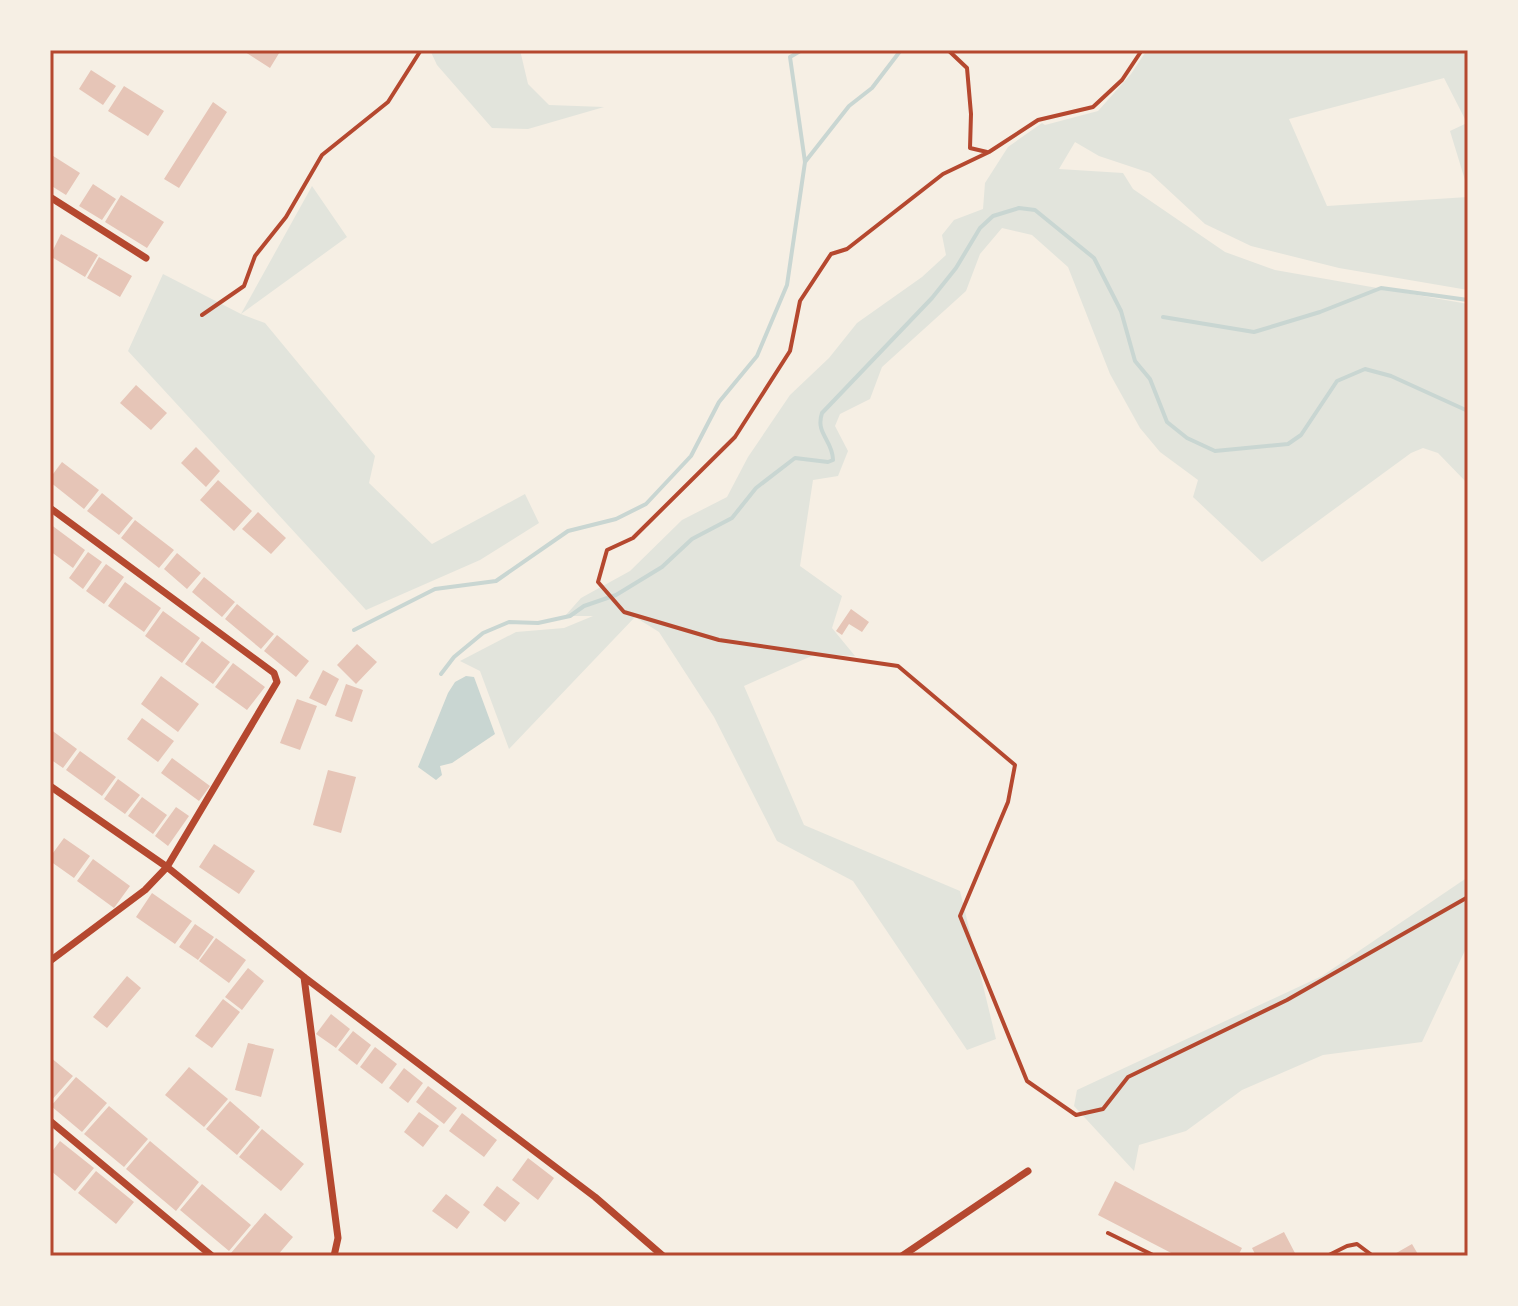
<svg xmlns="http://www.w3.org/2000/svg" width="1518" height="1306" viewBox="0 0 1518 1306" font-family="Helvetica,sans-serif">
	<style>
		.green { fill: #e2e4dc }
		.water { fill: #c9d6d2 }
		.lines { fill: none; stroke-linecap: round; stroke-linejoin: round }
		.stream { stroke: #c9d6d2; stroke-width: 4 }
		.building { fill: #e6c5b7 }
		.service { stroke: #b5482f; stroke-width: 4 }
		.minor { stroke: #b5482f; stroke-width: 7 }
		.neatline { fill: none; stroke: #b5482f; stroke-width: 3 }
	</style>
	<rect width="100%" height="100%" fill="#f6efe4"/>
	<path class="green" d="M430 50H520L528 84 549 105 604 107 528 129 492 128 437 65Z
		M1147 50H1463L1468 65V190L1450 131 1467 123 1444 78 1289 119 1327 206 1468 197V290L1339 268 1251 246 1205 224 1150 173 1099 156 1075 142 1059 169 1123 173 1133 189 1225 252 1275 270 1468 304V484L1438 453 1423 448 1411 453 1262 562 1193 497 1198 480 1160 452 1140 428 1110 374 1068 267 1032 235 1002 228 980 254 966 291 882 367 870 399 840 414 835 426 848 451 838 476 813 480 800 566 842 596 832 628 855 656 816 654 744 686 804 825 960 891 996 1039 967 1050 853 881 777 841 714 717 659 632 635 617 509 749 480 671 460 661 516 632 564 628 593 616H565L581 598 630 571 682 520 727 497 748 457 790 395 829 358 857 323 922 277 946 255 942 235 954 220 983 209 985 183 1008 147 1042 123 1045 125 1098 111 1131 74Z
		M312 186 347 237 241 314 265 323 375 456 369 483 432 544 525 494 539 523 480 560 366 610 128 351 163 274 241 314Z
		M1468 877V944L1422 1042 1323 1055 1242 1090 1186 1131 1139 1145 1134 1171 1074 1106 1077 1090 1322 976Z"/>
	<path class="water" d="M466 676 474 677 495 734 452 763 440 766 442 775 436 780 418 767 448 693 455 682Z"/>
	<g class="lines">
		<path class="stream" d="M805 162 849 106 872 88 901 50
			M1163 317 1254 332 1320 312 1381 288 1468 300
			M354 630 435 589 496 581 568 531 616 519 646 504 691 456 719 402 757 356 787 285 805 162 790 57 802 50
			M441 674 454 657 483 633 509 622 538 623 570 616 584 606 616 595 662 567 692 539 732 518 756 488 795 458 828 462 833 460C833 440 815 434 822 413L932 298 956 268 980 228 993 216 1019 208 1035 210 1094 258 1121 311 1135 361 1150 379 1167 422 1187 438 1215 451 1288 444 1301 435 1337 381 1365 369 1391 376 1468 411"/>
	</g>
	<path class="building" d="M242 50H281L270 68Z
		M91 70 116 86 103 105 79 89Z
		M124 86 164 111 148 136 108 111Z
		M213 102 227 112 179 188 164 179Z
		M50 154 80 173 66 195 50 185Z
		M93 184 116 199 102 220 79 206Z
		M121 195 164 222 147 248 105 222Z
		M61 234 98 255 85 277 50 256Z
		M99 257 132 276 120 297 87 278Z
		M136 385 167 413 151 430 120 403Z
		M196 447 220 471 206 487 181 463Z
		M62 462 99 490 84 509 50 482V478Z
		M218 480 252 511 234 531 200 500Z
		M102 493 133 518 119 535 87 511Z
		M258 512 286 538 271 554 242 529Z
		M135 520 174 550 159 568 121 538Z
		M50 524 85 550 73 568 50 551Z
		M88 552 102 562 83 589 69 578Z
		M177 553 201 573 187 589 164 569Z
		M106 564 124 577 104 604 86 591Z
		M204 577 235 602 222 617 192 592Z
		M125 582 161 608 144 632 108 606Z
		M237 604 274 634 261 649 225 619Z
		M851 609 869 622 862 632 849 624 842 635 836 631Z
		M163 611 200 638 182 663 145 636Z
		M277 635 309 661 296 677 264 651Z
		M202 641 230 662 213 684 185 664Z
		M357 644 377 662 356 684 337 665Z
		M233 663 265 687 247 710 215 687Z
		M323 670 339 679 326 706 309 698Z
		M161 676 199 704 178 732 141 704Z
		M346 684 363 690 352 722 335 716Z
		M297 699 317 706 300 750 280 743Z
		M142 718 174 741 158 762 127 739Z
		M50 729 77 749 63 768 50 759Z
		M80 751 116 777 102 796 66 770Z
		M172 758 210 786 199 801 161 773Z
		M328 770 356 777 341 833 313 825Z
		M118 779 140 795 125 814 104 799Z
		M142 797 167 815 153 834 128 816Z
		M176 807 189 816 168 846 155 836Z
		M64 838 90 856 74 878 50 861V857Z
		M214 844 255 871 239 894 199 867Z
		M93 859 130 886 114 908 77 881Z
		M152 893 192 921 175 944 136 917Z
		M195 924 214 937 198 960 179 947Z
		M216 938 246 960 229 983 199 961Z
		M248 968 264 981 242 1010 225 997Z
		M127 976 141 988 107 1028 93 1017Z
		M223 999 240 1012 212 1048 195 1036Z
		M331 1014 350 1029 336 1048 316 1034Z
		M353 1031 371 1045 357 1065 338 1050Z
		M248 1043 274 1049 261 1097 235 1090Z
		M375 1047 397 1064 382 1084 360 1067Z
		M50 1057 73 1076 50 1102Z
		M189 1067 228 1099 204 1127 165 1095Z
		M404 1068 423 1083 408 1103 389 1088Z
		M76 1077 107 1103 82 1132 51 1106Z
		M428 1086 457 1108 444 1124 416 1102Z
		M230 1101 260 1127 237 1155 206 1129Z
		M109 1106 148 1139 124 1167 84 1134Z
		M419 1112 439 1126 423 1147 404 1132Z
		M462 1113 497 1140 484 1157 449 1131Z
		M262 1129 304 1164 281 1191 239 1157Z
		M60 1141 94 1168 75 1191 50 1170V1154Z
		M150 1141 199 1182 176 1211 126 1169Z
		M528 1158 554 1178 538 1200 512 1180Z
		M96 1171 134 1202 116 1224 78 1193Z
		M1115 1181 1242 1248 1238 1256H1177L1098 1215Z
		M202 1184 251 1225 229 1251 180 1210Z
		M497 1186 520 1203 505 1222 483 1205Z
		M446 1194 470 1212 457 1229 432 1211Z
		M265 1213 293 1237 277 1256H235L231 1253Z
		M1284 1232 1296 1255 1256 1256 1252 1248Z
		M1412 1244 1419 1256H1391Z"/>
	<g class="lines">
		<path class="service" d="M948 50 967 68 971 114 970 148 987 152
			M1142 50 1122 80 1093 107 1038 120 989 152 943 174 847 249 831 254 800 301 790 351 735 437 633 538 607 550 598 582 624 612 719 640 898 666 1015 765 1008 802 960 916 1027 1081 1076 1115 1103 1109 1128 1077 1287 1000 1468 897
			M202 315 244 286 255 256 286 217 322 155 388 102 421 50
			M1108 1233 1155 1256
			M1327 1256 1347 1246 1357 1244 1373 1256"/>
		<path class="minor" d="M50 197 146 258
			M50 508 274 673 277 682 167 867 145 890 50 961
			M50 786 167 867 304 977 595 1197 663 1256
			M304 977 338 1238 334 1256
			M50 1121 212 1256
			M902 1256 1028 1171"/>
	</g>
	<rect width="1518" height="1306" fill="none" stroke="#f6efe4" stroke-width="104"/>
	<rect x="52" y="52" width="1414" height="1202" class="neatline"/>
</svg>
